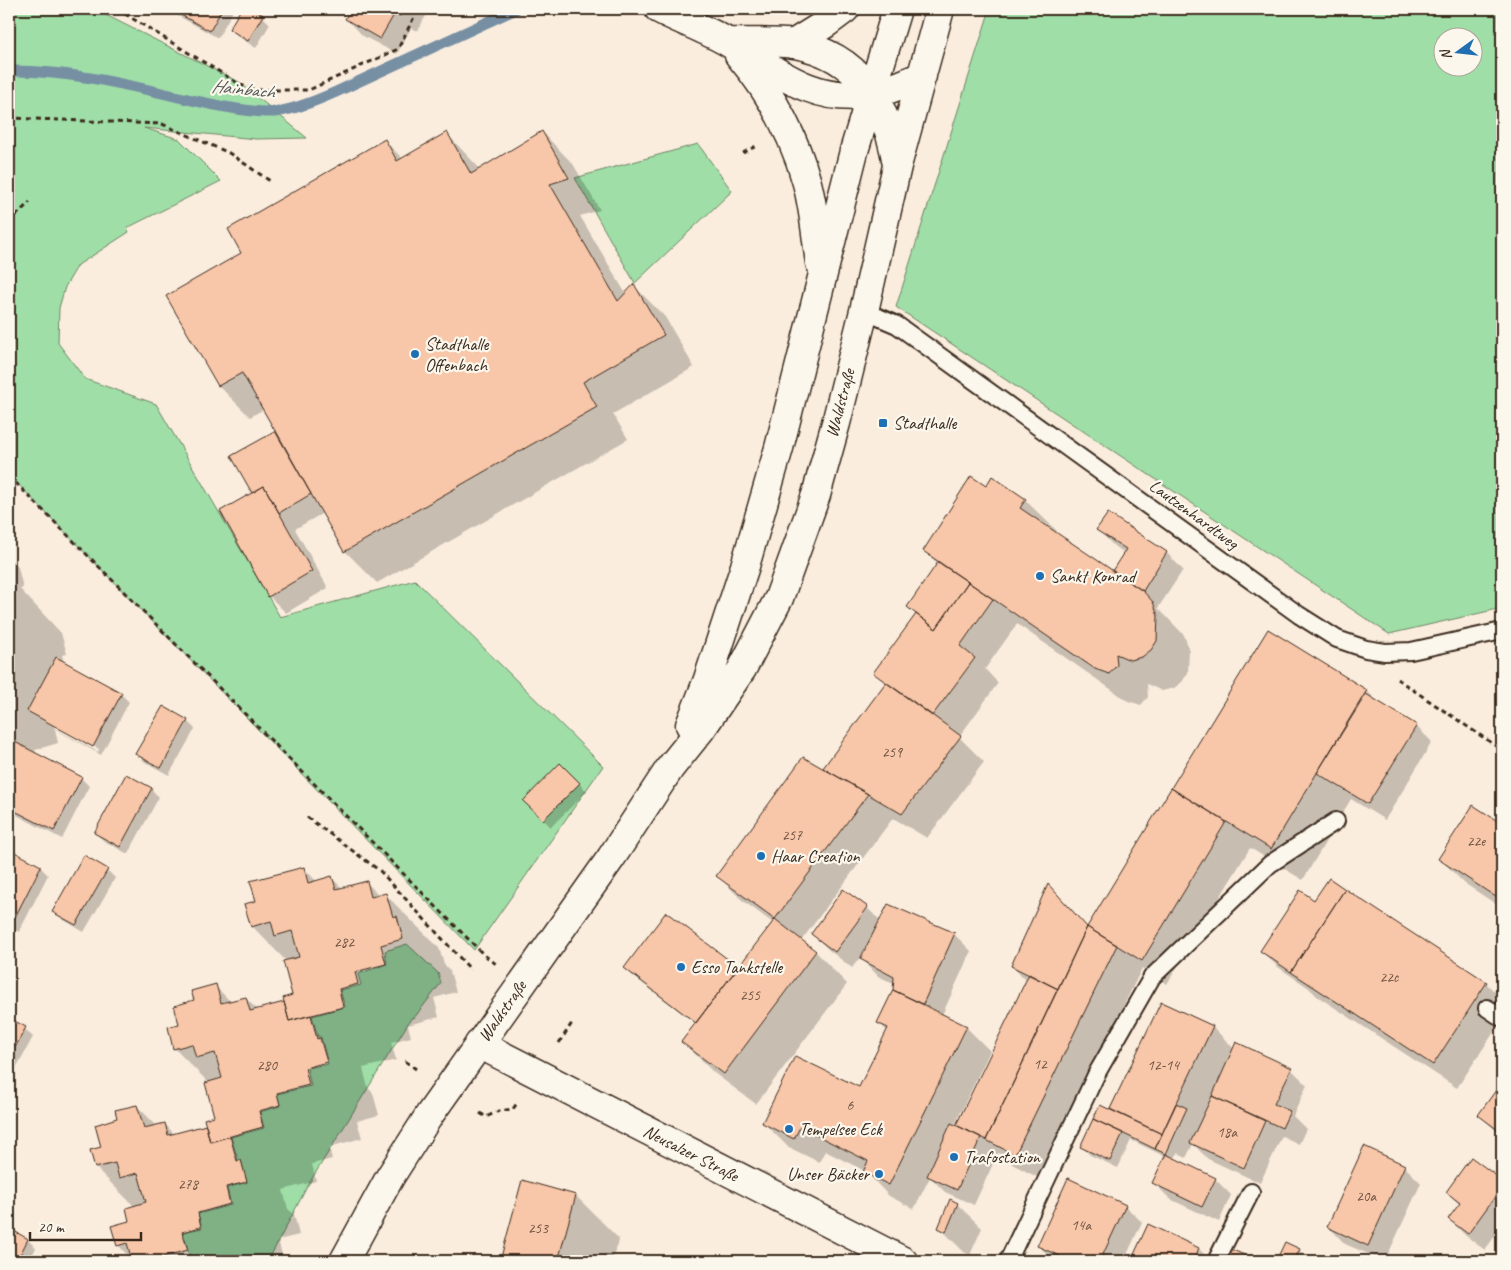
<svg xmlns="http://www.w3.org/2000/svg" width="1511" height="1270" viewBox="0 0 1511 1270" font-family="Caveat,sans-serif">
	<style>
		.green { fill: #9fdea7; stroke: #6d8462; fill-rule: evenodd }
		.shadow { fill: #0003; fill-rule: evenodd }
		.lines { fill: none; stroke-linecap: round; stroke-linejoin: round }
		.stream { stroke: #768fa3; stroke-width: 11 }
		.building { fill: #f8c6a8; stroke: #3b2a1e }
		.lane-casing { stroke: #3b2a1e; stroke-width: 20 }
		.street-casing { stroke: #3b2a1e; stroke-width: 31 }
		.secondary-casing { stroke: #3b2a1e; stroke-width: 31 }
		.path { stroke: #3b2a1e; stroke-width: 3; stroke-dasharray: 5 4; stroke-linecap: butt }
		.lane { stroke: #fbf7ec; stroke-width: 16 }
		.street { stroke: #fbf7ec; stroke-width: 28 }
		.secondary { stroke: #fbf7ec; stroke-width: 28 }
		.poi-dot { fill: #1f6fb2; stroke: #fbf7ec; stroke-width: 2 }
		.labels { text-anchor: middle; stroke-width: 4.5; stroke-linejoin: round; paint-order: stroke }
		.number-label { font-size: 15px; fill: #6a5140 }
		.poi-label { font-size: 18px; fill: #3b2a1e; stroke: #fbf7ec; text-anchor: start }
		.street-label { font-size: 18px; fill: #3b2a1e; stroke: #fbf7ec }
		.water-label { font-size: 19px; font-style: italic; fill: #545456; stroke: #fbf7ec }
	</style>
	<rect width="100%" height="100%" fill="#faedde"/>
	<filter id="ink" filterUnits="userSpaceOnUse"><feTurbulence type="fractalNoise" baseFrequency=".02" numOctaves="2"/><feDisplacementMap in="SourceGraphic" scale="10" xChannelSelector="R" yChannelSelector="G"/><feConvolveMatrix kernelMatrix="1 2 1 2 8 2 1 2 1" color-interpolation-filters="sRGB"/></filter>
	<g filter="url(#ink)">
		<path class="green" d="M9 9H94L239 82 307 138 256 139 144 128 179 139 221 181 127 228 129 232 78 265 65 287 59 308 58 343 85 379 156 404 280 617 415 580 603 766 474 950 9 475Z
			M990 9H1502V608L1389 634 896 307ZM1444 38H1474V68H1444Z
			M698 144 732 191 635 283 575 178Z
			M407 944 438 973 441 983 414 1018 412 1017 308 1185 268 1261H191L183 1232 202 1228 198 1214 231 1205 227 1188 247 1182 241 1160H238L231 1137 264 1128 260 1112 280 1106 277 1094 311 1086 307 1068 328 1064 321 1037H318L312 1016 345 1007 340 990 361 985 358 974 387 964 385 951Z"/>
		<path class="shadow" d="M166 9H234L218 38Z
			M242 9H250L262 16 270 24 256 48 239 37 231 29Z
			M353 9H430L417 31 411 28 397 54 363 36 347 19Z
			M542 132 573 164 600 210 580 216 626 294 634 286 665 317 694 367 613 414 628 439 377 583 345 551 323 513 295 529 328 588 286 613 269 596 253 493 277 432 264 409 250 417 219 386 168 297 243 254 385 141 403 159 447 134 481 170Z
			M987 488 1025 500 1057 531 1055 534 1112 572 1125 553 1115 547 1098 530 1108 515 1167 553 1183 570 1158 608 1184 635 1189 649 1188 673 1182 682 1174 688 1162 691 1147 684 1148 697 1141 705 1128 701 1017 624 985 669 998 683 959 737 984 762 927 838 893 818 801 941 816 952 847 984 756 1104 714 1073 683 1042 696 1024 633 976 625 968 666 914 738 969 773 923 742 900 717 875 823 770 886 684 875 673 917 615 908 606 938 564 925 551Z
			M9 558 18 567 23 588 20 589 61 633 67 654 62 655 64 663 121 694 129 702 101 755 55 729 58 743 35 750 37 755 81 778 89 786 62 839 9 811ZM54 725 99 749 98 752 54 728Z
			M1268 631 1367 691 1378 702 1416 726 1432 742 1385 820 1351 799 1303 880 1250 848 1167 984 1142 968 1039 1178 1012 1164 1005 1156 998 1153 974 1205 945 1192 930 1177 914 1209 889 1196 865 1171 825 1151 819 1162 788 1147 764 1123 860 1089 888 1032 878 1022 894 990 895 984 878 976 862 959 865 953 864 952 852 968 829 950 812 934 867 908 881 921 954 934 971 951 942 1015 966 1027 990 1051 954 1126 957 1127 1027 981 1012 966 1065 902 1088 928Z
			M164 708 187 721 195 729 169 775 145 762 137 754Z
			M560 765 587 791 551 827 524 801Z
			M127 776 151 789 159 797 128 854 104 841 95 833Z
			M1474 807 1502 826V908L1464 883 1440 859Z
			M9 851 40 867 48 875 19 932 9 926Z
			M304 868 317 882 332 878 342 888 366 882 380 896 386 895 439 948 444 964 450 971 456 992 434 998 439 1017 408 1025 411 1037 391 1042 396 1060 363 1068 368 1088 373 1093 379 1115 357 1121 362 1138 329 1147 332 1159 312 1164 316 1181 283 1190 288 1209 294 1214 299 1235 278 1240 283 1258 270 1261H133L118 1245 131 1222 135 1207 96 1168 92 1151 102 1148 119 1119 137 1106 157 1126 165 1124 175 1135 208 1126 216 1117 209 1083 175 1049 180 1025 195 1001 215 986 231 1002 245 998 258 1010 286 1003 294 996 287 962 252 926 257 902Z
			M107 870 115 878 84 932 62 919 54 911Z
			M1315 902 1486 983 1502 999V1020L1457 1088 1317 996 1309 988 1278 967 1261 951Z
			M1162 1003 1213 1027 1234 1049 1291 1069 1307 1085 1293 1116 1306 1129 1299 1144 1282 1136 1260 1183 1208 1159 1193 1144 1186 1158 1177 1153 1175 1159 1215 1179 1231 1195 1219 1222 1170 1199 1153 1182 1166 1157 1131 1140 1118 1168 1090 1155 1082 1147 1116 1113 1112 1109Z
			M9 1020 25 1029 33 1037 9 1081Z
			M1502 1084V1136L1479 1115Z
			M1471 1159 1502 1182V1226L1485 1250 1466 1236 1449 1219 1460 1205 1447 1192Z
			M1404 1166 1421 1183 1385 1261 1345 1244 1329 1227Z
			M523 1181 576 1196 619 1239 612 1261H501Z
			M957 1204 982 1228 970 1255 964 1252 939 1227Z
			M1125 1206 1142 1222 1124 1261H1054L1039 1246Z
			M1149 1226 1199 1249 1211 1261H1132Z
			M9 1230 28 1240 36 1248 29 1261H9Z
			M1285 1244 1299 1250 1307 1258 1306 1261H1277Z"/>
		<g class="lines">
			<path class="stream" d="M9 71C62 70 115 82 166 94 197 101 244 113 275 112 294 110 318 100 336 92L516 9"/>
		</g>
		<path class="building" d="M184 9H222L210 31 181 15Z
			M241 9H253L263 15 248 41 229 29Z
			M351 9H404L400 16 395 13 380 39 345 19Z
			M542 131 569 178 550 184 618 301 634 284 664 335 583 382 597 407 344 552 242 373 218 386 166 296 241 253 228 229 385 139 397 161 447 132 471 174Z
			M276 431 311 494 279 513 264 486 252 493 231 456Z
			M971 476 986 486 992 476 1026 499 1020 508 1143 591 1153 602 1158 616 1157 641 1151 650 1142 657 1130 660 1116 654 1117 665 1109 674 1095 669 923 551Z
			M264 486 312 571 268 597 220 511Z
			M1108 513 1167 552 1143 591 1112 571 1126 549 1096 530Z
			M938 562 968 582 936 629 907 607Z
			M968 582 993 599 960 646 975 658 932 716 873 673 916 614 936 629Z
			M1268 629 1367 690 1271 849 1171 788Z
			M56 657 122 693 93 747 27 711Z
			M886 682 961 736 902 814 823 768Z
			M1366 694 1417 725 1368 804 1317 773Z
			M163 706 188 720 161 768 135 754Z
			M11 740 82 777 54 831 9 808V744Z
			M803 757 868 794 775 919 716 876Z
			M560 763 580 783 543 820 523 801Z
			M126 774 152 788 120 847 94 833Z
			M1171 788 1226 822 1142 961 1087 927Z
			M1473 805 1502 824V901L1438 859Z
			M9 849 41 866 11 925 9 923Z
			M84 855 108 869 76 925 52 912Z
			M304 867 308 883 332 876 336 889 367 881 371 897 386 893 393 917 397 916 403 939 381 945 386 964 355 972 358 984 339 989 343 1007 289 1021 283 998 292 995 283 961 299 957 292 931 275 936 271 921 251 927 244 904 256 901 250 881Z
			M1329 878 1345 889 1291 972 1260 951 1300 890 1314 900Z
			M1048 884 1087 927 1058 989 1011 966Z
			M843 889 868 907 835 952 811 934Z
			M1345 889 1487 982 1433 1065 1291 972Z
			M888 904 955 933 923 1004 893 990 894 977 860 959Z
			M666 912 738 967 696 1023 624 968Z
			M775 919 816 951 724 1074 681 1042Z
			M1087 927 1117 945 1015 1155 986 1140Z
			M1029 974 1058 989 986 1140 956 1125Z
			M216 984 221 1003 246 997 250 1011 284 1002 289 1021 311 1015 317 1039 320 1038 327 1062 305 1068 309 1085 277 1093 280 1105 259 1111 263 1127 210 1142 204 1119 214 1116 205 1083 222 1078 215 1053 196 1058 192 1044 173 1049 168 1027 179 1024 174 1006 194 1000 191 991Z
			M893 990 967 1026 889 1185 863 1172 868 1161 800 1127 794 1139 762 1123 795 1056 859 1087 888 1028 877 1023Z
			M1161 1002 1213 1026 1162 1134 1110 1109Z
			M9 1018 26 1027 9 1059Z
			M1236 1042 1292 1068 1274 1104 1290 1111 1282 1128 1212 1096Z
			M1502 1082V1133L1478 1115Z
			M1212 1096 1265 1121 1244 1168 1190 1143Z
			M1176 1103 1187 1108 1166 1154 1155 1149Z
			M137 1105 144 1128 165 1123 168 1135 206 1125 210 1142 230 1136 237 1161 241 1160 247 1182 226 1187 230 1204 198 1213 201 1227 182 1232 188 1250 148 1261H132L127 1243 117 1246 111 1226 129 1221 126 1208 146 1202 138 1173 119 1178 115 1163 95 1168 90 1150 101 1147 95 1125 117 1118 115 1110Z
			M1100 1105 1162 1134 1155 1149 1093 1119Z
			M1093 1119 1123 1133 1110 1161 1080 1147Z
			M951 1123 981 1137 957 1190 927 1176Z
			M1364 1146 1405 1165 1368 1246 1327 1227Z
			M1166 1154 1216 1178 1202 1207 1152 1183Z
			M1471 1157 1502 1180V1187L1468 1234 1448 1219 1460 1203 1446 1192Z
			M1068 1178 1126 1205 1100 1261H1071L1037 1246Z
			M522 1180 576 1195 558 1261H500Z
			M950 1199 958 1203 946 1232 938 1228Z
			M1148 1224 1199 1248 1193 1261H1131Z
			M9 1228 28 1239 17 1261 9 1258Z
			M1285 1242 1300 1249 1294 1261H1276Z
			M1231 1249 1257 1261H1225Z"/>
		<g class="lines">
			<defs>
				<path id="lane" d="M864 311 897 325 1299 615 1337 639 1366 649 1385 652 1411 651 1502 631
					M1487 1008 1502 1018
					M1008 1261 1097 1073 1152 977 1270 864 1336 821
					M1216 1261 1251 1192"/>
				<path id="street" d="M479 1044 903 1261"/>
				<path id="secondary" d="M659 9C682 21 708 30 731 44 777 71 814 104 871 94 888 92 906 82 922 76
					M730 42C751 43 775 41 795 44 860 56 886 103 897 164
					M793 44 825 24 845 9
					M739 55C771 93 794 135 807 183 814 209 816 236 820 263
					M690 725 707 682 745 566 779 448 854 151 897 9
					M344 1261 390 1177 430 1114 611 858 670 768 702 728 742 669 779 598 816 495 836 423 864 311 897 166 940 9"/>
			</defs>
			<use href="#lane" class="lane-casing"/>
			<use href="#street" class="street-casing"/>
			<use href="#secondary" class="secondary-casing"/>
			<path class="path" d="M117 9 241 85 257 90H309L398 49 418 9
				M9 118 162 124 229 153 270 181
				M743 153 758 145
				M9 222 30 202
				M9 476 483 954 496 964
				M1397 679 1502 750
				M307 817 380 871 471 970
				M559 1043 572 1023
				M405 1061 416 1069
				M480 1113 486 1117 499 1111 513 1109 517 1103"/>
			<use href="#lane" class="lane"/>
			<use href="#street" class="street"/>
			<use href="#secondary" class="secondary"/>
		</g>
	</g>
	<g class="poi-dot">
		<circle cx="415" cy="354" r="5"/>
		<rect x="878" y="418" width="10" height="10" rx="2.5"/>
		<circle cx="1040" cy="576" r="5"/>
		<circle cx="761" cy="856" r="5"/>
		<circle cx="681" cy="967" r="5"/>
		<circle cx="789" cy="1129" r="5"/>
		<circle cx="954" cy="1157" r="5"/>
		<circle cx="879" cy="1174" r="5"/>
	</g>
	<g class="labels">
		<g class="number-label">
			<text x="892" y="757">259</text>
			<text x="792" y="840">257</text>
			<text x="1476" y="846">22e</text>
			<text x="344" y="947">282</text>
			<text x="1389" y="982">22c</text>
			<text x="750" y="1000">255</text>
			<text x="1040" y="1069">12</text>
			<text x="267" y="1070">280</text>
			<text x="1163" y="1070">12-14</text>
			<text x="850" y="1110">6</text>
			<text x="1227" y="1137">18a</text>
			<text x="188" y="1189">278</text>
			<text x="1366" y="1201">20a</text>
			<text x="1081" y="1230">14a</text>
			<text x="538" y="1233">253</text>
		</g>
		<g class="poi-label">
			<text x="425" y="350">Stadthalle<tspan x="425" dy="21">Offenbach</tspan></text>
			<text x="893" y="429">Stadthalle</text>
			<text x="1050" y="582">Sankt Konrad</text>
			<text x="771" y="862">Haar Creation</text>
			<text x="691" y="973">Esso Tankstelle</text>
			<text x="799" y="1135">Tempelsee Eck</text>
			<text x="964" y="1163">Trafostation</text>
			<text x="869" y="1180" text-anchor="end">Unser Bäcker</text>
		</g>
		<g class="street-label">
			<text transform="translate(840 403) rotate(-75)" y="6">Waldstraße</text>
			<text transform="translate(1194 514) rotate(36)" y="6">Lautzenhardtweg</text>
			<text transform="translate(502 1011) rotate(-55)" y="6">Waldstraße</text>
			<text transform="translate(691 1153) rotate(27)" y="6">Neusalzer Straße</text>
		</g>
		<g class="water-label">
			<text transform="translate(243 88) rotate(6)" y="7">Hainbach</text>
		</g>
	</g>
	<rect width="1511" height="1270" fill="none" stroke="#fbf7ec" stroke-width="30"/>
	<rect x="15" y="15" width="1481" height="1240" fill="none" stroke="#3b2a1e" stroke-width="2" filter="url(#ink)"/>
	<g transform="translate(1458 52) rotate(255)"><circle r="24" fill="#fbf7ec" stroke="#aea59a"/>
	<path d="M0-4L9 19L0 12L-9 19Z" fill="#1f6fb2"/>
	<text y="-8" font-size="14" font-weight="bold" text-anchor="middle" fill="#3b2a1e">N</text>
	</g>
	<path d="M30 1232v8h111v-8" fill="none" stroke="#3b2a1e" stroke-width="2.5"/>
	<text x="38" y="1232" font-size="15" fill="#3b2a1e" stroke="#fbf7ec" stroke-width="4" paint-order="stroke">20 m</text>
</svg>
